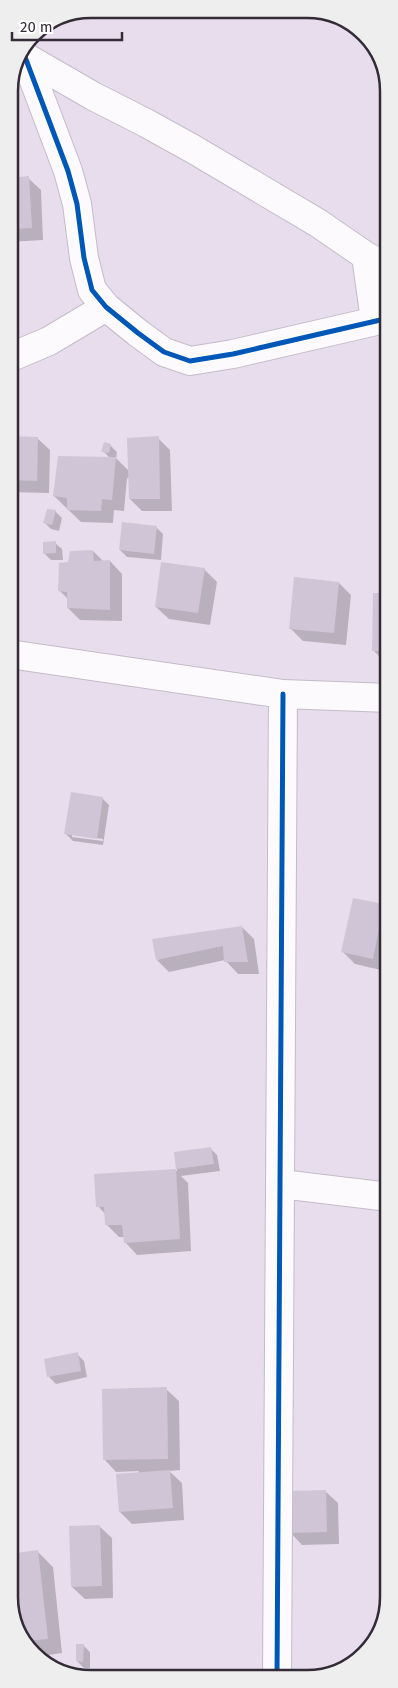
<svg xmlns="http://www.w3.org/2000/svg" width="398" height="1688" viewBox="0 0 398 1688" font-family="'Fira Sans',sans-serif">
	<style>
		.shadow { fill: #0003; fill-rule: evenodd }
		.building { fill: #d0c5d6 }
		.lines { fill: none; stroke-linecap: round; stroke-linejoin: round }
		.minor-casing { stroke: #c4bcc8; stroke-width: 30 }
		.minor { stroke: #fcfafc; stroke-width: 28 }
		.cycleway-casing { stroke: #fff; stroke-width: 8 }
		.cycleway { stroke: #0057b8; stroke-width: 5 }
		.rim { fill: none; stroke: #332b36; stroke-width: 2.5 }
	</style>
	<rect width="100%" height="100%" fill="#e8dded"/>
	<path class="shadow" d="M28 178 41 190 43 240 9 242V179Z
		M9 438H37L50 450 49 493 9 492Z
		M158 438 170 450 172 511H142L130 499 129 478H127L124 511 114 510 113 523 81 522 54 496 110 458 103 451 110 445 117 452 116 458 129 471Z
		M55 511 62 518 59 531 51 529 44 522Z
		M156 527 163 534 161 560 127 557 120 550Z
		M55 543 62 549 63 560H51L44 553Z
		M93 551 104 562 110 561 122 574V621L80 620 68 608V599L59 590 70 564Z
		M204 569 217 582 210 625 169 619 156 607Z
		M339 583 351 595 346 645 303 641 290 628Z
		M389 594V663H386L373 650Z
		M102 798 109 805 103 845 73 841 66 834ZM72 834 103 839V841L72 837Z
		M383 906 389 911V951L385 971 355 964 343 952Z
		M242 927 254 939 259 974H238L225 960 169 972 157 960Z
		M9 945 11 947 12 971H9Z
		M210 1148 217 1155 220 1171 181 1176 188 1183 191 1251 137 1255 125 1242 124 1237H119L107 1225 106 1215 98 1206 96 1175 177 1171 175 1153Z
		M77 1354 84 1361 87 1377 56 1384 49 1377Z
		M166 1389 179 1401 180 1470 169 1471 182 1483 184 1520 132 1524 120 1512 139 1471 116 1472 104 1459Z
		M325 1491 338 1503 339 1544 302 1545 290 1532Z
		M99 1526 112 1538 113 1598 85 1599 72 1587Z
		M38 1552 53 1567 62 1653 35 1657 32 1655 9 1609Z
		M83 1645 90 1652V1668H84L77 1661Z"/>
	<path class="building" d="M29 176 32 228 9 229V178Z
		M9 436 38 437 37 481 9 480Z
		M159 436 160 499H129L127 438Z
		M104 442 111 444 109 453 101 452Z
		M58 456 116 457 112 500 102 499 101 511 67 510V498L53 496Z
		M47 509 56 510 52 525 43 523Z
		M122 522 157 526 154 554 119 550Z
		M56 541V553L43 554V542Z
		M93 550 94 561 110 560V610L67 608V592L58 591 59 563 68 562 70 551Z
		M161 562 205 568 198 613 155 607Z
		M294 577 339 582 334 633 289 629Z
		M373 593H389V651H372Z
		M71 792 103 797 97 839 64 834Z
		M353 898 384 904 373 959 341 952Z
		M242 926 248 962H224L223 946 156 960 152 939Z
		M211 1147 214 1164 176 1169 174 1152Z
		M176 1169 180 1239 124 1243 122 1225H105L104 1207H96L94 1174Z
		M381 1335H389V1382H383Z
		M78 1352 81 1371 47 1377 44 1359Z
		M167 1387 168 1459 103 1460 102 1389Z
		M170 1470 173 1508 119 1512 116 1474Z
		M326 1490 327 1532 289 1533 287 1491Z
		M100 1525 102 1586 71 1587 69 1526Z
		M38 1550 48 1639 25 1641 9 1609V1554Z
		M76 1644H84L83 1662 76 1661Z"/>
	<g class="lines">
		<defs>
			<path id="minor" d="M22 55 93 96 146 123 193 149 318 223 366 256 389 268
				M25 57 68 171 77 204 84 258 92 290 106 307 138 333 164 352 190 361 233 354 389 318
				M366 256 375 320
				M9 358 49 341 106 307
				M9 654 283 694 389 698
				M281 1184 389 1197
				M277 1678 283 694"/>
		</defs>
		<use href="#minor" class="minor-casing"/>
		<use href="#minor" class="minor"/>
		<defs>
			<path id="cycleway" d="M25 57 68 171 77 204 84 258 92 290 106 307 138 333 164 352 190 361 233 354 389 318
				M277 1678 283 694"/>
		</defs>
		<use href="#cycleway" class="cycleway-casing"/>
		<use href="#cycleway" class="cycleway"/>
	</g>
	<path d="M0 0H398V1688H0ZM91 18H307A73 73 0 0 1 380 91V1597A73 73 0 0 1 307 1670H91A73 73 0 0 1 18 1597V91A73 73 0 0 1 91 18Z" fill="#efeeef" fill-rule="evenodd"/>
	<path class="rim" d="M91 18H307A73 73 0 0 1 380 91V1597A73 73 0 0 1 307 1670H91A73 73 0 0 1 18 1597V91A73 73 0 0 1 91 18Z"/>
	<path d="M12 32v8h110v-8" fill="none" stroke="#332b36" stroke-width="2.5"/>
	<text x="20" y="32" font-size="15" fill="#332b36" stroke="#ffffff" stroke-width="4" paint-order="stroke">20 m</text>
</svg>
